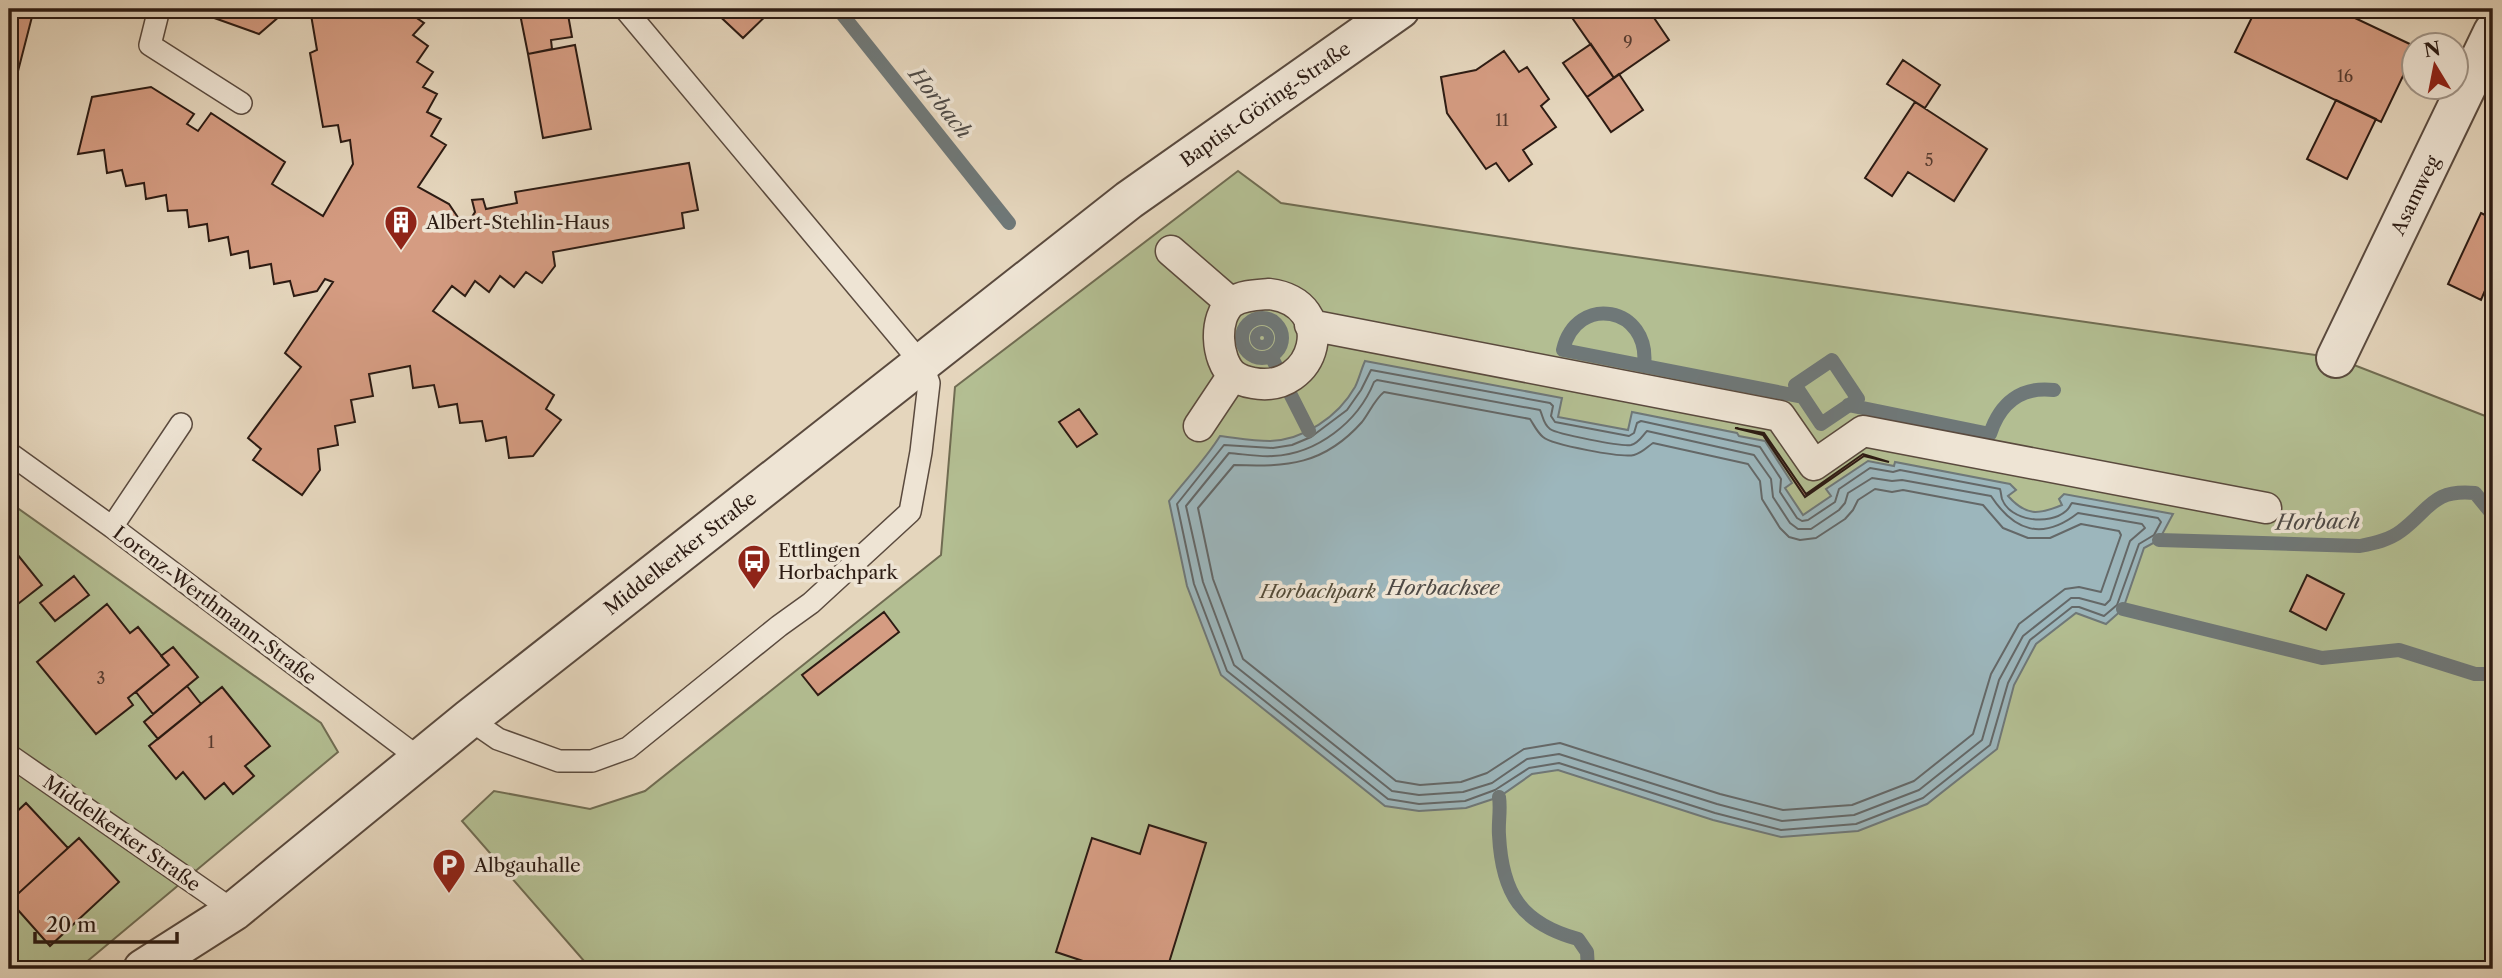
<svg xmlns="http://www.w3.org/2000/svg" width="2502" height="978" viewBox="0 0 2502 978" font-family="'Libre Caslon Text',serif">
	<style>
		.green { fill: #b3be92; stroke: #706c52; stroke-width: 2 }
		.water { fill: #9cb6bc; stroke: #6f7878; stroke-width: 2 }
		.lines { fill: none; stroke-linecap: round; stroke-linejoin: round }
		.shore { stroke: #646868; stroke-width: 2 }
		.stream { stroke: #6f7878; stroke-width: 14 }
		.building { fill: #d59c82; stroke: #2c1b13; stroke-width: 2 }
		.service-casing { stroke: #5a4a3e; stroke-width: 24 }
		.pedestrian-casing { stroke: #5a4a3e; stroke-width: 33 }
		.minor-casing { stroke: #5a4a3e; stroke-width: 42 }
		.service { stroke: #eee4d4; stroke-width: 21 }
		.pedestrian { stroke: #eee4d4; stroke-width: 30 }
		.minor { stroke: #eee4d4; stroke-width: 38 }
		.labels { text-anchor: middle; stroke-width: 7; stroke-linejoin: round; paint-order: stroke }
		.number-label { font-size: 16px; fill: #563b2f }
		.street-label { font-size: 19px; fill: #2c1b13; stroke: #eee4d4 }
		.poi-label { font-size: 19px; fill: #2c1b13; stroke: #eee4d4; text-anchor: start }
		.park-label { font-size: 19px; font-style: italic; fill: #544c39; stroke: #eee4d4 }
		.water-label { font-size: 21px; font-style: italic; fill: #4e4a46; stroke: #eee4d4 }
	</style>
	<rect width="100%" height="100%" fill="#e5d6bd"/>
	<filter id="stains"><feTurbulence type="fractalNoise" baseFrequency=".00286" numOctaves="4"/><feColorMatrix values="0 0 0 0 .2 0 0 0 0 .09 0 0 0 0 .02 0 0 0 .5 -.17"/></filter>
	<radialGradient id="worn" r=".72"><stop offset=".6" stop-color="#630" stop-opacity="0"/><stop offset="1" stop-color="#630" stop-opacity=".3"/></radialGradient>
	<path class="green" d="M1238 171 1281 203 1573 248 2336 358 2493 419V969H591L462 821 494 791 590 809 645 791 941 555 955 387Z
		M9 502 321 723 338 752 78 969H9Z"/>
	<path class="water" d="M1365 361 1562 398 1558 417 1628 430 1632 412 1737 433 1739 436 1765 441 1792 483 1785 488 1803 515 1831 496 1826 489 1868 461 1894 466 1895 462 2010 484 2016 490 2008 496C2026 516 2038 515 2062 505L2059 499 2064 494 2173 514 2159 540 2144 548 2123 609 2106 624 2076 613 2036 644 2014 685 1997 749 1927 804 1858 831 1781 837 1713 820 1558 770 1532 774 1499 797 1466 808 1419 811 1385 806 1221 675 1187 586 1169 501C1186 479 1205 460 1220 436 1237 438 1253 441 1270 441 1303 440 1338 417 1355 387 1359 379 1361 370 1365 361Z"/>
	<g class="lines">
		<path class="shore" d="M1371 370 1550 403 1553 406 1551 416 1555 422 1629 436 1634 433 1637 423 1641 421 1760 447 1781 479 1780 492 1797 518 1802 521 1808 520 1835 502 1839 489 1870 468 1893 472 1900 470 2000 489C2001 492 2001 495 2002 499 2010 521 2049 526 2066 511 2069 509 2070 505 2072 503L2158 518 2161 522 2154 535 2139 544 2117 605 2104 616 2079 607H2072L2030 640 2008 683 1990 745 1923 798 1856 824 1781 830 1715 813 1559 763 1529 768 1495 790 1465 801 1419 804 1388 799 1227 671 1194 584 1177 504 1224 445 1273 448 1292 445 1311 437 1347 410 1361 390Z
			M1377 380 1540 410C1543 416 1543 424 1550 429 1557 434 1622 447 1631 445 1639 443 1642 436 1647 431L1754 455 1771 479 1773 497 1790 523 1798 529H1811L1839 510 1845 503 1848 493 1872 478 1892 481 1902 480 1991 496C2014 531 2042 541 2078 513L2142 524 2145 528 2130 541 2110 600 2105 605 2079 598H2071L2023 636 1999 680 1982 740 1919 790 1854 815 1782 821 1717 804 1559 754 1527 759 1492 783 1463 792 1419 795 1392 791 1234 665 1203 582 1186 506 1229 453C1243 454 1258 457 1273 456 1317 454 1358 422 1374 382Z
			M1384 392 1530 419C1534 425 1537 432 1543 437 1552 445 1622 458 1634 455 1642 453 1647 447 1653 443L1748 464 1760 481 1762 499 1780 528 1789 537 1800 540 1816 538 1845 519 1853 510 1858 500 1875 489 1892 492 1903 490 1983 505 2003 528 2028 538H2050L2081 524 2119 531 2121 535 2101 592 2079 587 2065 589 2019 624 1991 674 1973 734 1914 781 1852 805 1783 810 1720 794 1560 743 1524 749 1487 773 1461 782 1420 785 1396 781 1243 659 1213 579 1198 508 1234 465C1287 467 1324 465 1362 422 1369 413 1375 399 1384 392Z"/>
		<path class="stream" d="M838 9 1009 223
			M1242 338a20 20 0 1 1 40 0a20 20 0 1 1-40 0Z
			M1257 338a5 5 0 1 1 10 0a5 5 0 1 1-10 0Z
			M1271 356 1309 431
			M1832 360 1858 399 1821 424 1795 385Z
			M1644 366C1651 306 1576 293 1563 350L1803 397
			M1848 405 1990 434C2000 403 2021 386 2054 390
			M2159 540 2360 546C2375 543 2389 540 2401 531 2431 508 2433 489 2475 493L2493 515
			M2123 609 2322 658 2399 650 2475 674H2493
			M1499 797C1501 810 1498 822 1499 835 1502 894 1521 923 1578 939L1587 952 1588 969"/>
	</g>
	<path class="building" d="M9 9H34L9 106Z
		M189 9H288L259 34Z
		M310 9H411L408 12 424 23 413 35 428 46 417 62 433 72 423 87 437 94 427 112 441 119 431 136 446 145 418 187 449 204 465 228 475 212 472 200 483 199 486 209 517 203 515 192 689 163 698 210 682 213 684 228 553 252 555 266 542 283 526 272 514 287 500 276 489 292 475 281 465 296 452 286 433 311 554 395 546 409 561 420 533 456 509 458 506 437 486 441 482 421 460 423 457 404 439 407 434 385 413 388 410 366 369 374 373 396 351 400 355 422 335 426 338 445 318 449 320 470 302 495 253 460 261 449 248 438 301 367 285 353 333 282 325 279 317 291 294 296 290 281 274 284 271 264 250 268 248 251 231 255 228 237 209 241 207 224 189 227 187 210 168 211 166 195 146 199 144 183 126 186 122 170 107 173 104 150 78 154 92 97 151 87 194 114 187 124 198 131 211 113 285 162 272 184 323 216 353 164 350 140 341 142 338 125 323 127 310 53 317 50Z
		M519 9H567L572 37 551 40 552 49 528 54Z
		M712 9H773L743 38Z
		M1566 9H1648L1669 40 1614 78Z
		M2256 9H2336L2414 46V53L2381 122 2235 52Z
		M1591 44 1614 78 1587 97 1563 63Z
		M575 45 591 129 543 138 528 54Z
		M1504 51 1519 72 1527 67 1549 99 1541 106 1556 127 1523 150 1532 164 1509 181 1496 163 1486 169 1447 113 1441 77 1476 70Z
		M1903 60 1940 85 1925 108 1887 84Z
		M1619 74 1643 110 1611 132 1587 97Z
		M2336 100 2376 119 2347 179 2307 159Z
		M1915 102 1987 149 1954 201 1908 172 1892 196 1865 178Z
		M2481 213 2493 219V291L2486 288 2481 300 2448 284Z
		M1079 409 1097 434 1077 447 1059 422Z
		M1735 428 1764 433 1806 494 1863 454 1889 462 1864 456 1805 497 1763 435Z
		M9 544 42 585 9 611Z
		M2307 575 2344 594 2326 630 2290 611Z
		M74 576 89 595 55 621 40 603Z
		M107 604 130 633 138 627 169 665 128 698 133 705 96 734 37 662Z
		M884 612 899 632 818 695 802 675Z
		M173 647 198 677 153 714 136 692 169 665 161 656Z
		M187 686 201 704 158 739 144 722Z
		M222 687 270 746 245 766 254 776 233 794 224 783 205 799 183 772 176 779 149 746Z
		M26 803 68 848 9 902V819Z
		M1149 825 1206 843 1167 969H1107L1056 952 1092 838 1140 854Z
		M79 838 119 882 50 946 10 901Z"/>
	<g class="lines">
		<defs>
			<path id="service" d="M159 9 150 45 241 103
				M9 453 112 527 420 759
				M112 527 181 424
				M469 719 498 739 559 761H592L628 748 779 626 811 603 910 512 921 452 929 383 922 364 625 9
				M9 755 234 911"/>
			<path id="pedestrian" d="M1171 251 1231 303
				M1269 294C1341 303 1316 395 1253 383 1247 382 1238 379 1233 375 1216 360 1213 317 1232 302 1243 295 1257 295 1269 294Z
				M1310 325 1780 416 1814 465 1863 431 2266 508
				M1199 426 1233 375"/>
			<path id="minor" d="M2336 358 2493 32
				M143 969 234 911 469 719 1129 200 1400 9"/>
		</defs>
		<use href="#service" class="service-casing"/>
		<use href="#pedestrian" class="pedestrian-casing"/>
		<use href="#minor" class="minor-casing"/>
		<use href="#service" class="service"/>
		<use href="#pedestrian" class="pedestrian"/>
		<use href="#minor" class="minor"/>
	</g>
	<defs>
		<symbol id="building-pin" viewBox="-11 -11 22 30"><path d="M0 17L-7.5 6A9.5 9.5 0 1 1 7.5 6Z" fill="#8f2418" stroke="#eee4d4"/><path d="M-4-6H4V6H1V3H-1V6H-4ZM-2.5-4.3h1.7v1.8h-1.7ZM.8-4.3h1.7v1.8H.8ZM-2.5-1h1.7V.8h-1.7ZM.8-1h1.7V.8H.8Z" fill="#fff"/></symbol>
		<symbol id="bus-pin" viewBox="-11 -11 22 30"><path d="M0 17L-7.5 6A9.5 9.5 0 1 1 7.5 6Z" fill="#8f2418" stroke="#eee4d4"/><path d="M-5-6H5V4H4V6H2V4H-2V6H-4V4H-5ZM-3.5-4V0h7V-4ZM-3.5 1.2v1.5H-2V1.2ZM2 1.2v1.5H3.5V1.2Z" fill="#fff"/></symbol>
		<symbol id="parking-pin" viewBox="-11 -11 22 30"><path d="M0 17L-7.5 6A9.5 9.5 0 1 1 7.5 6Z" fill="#8f2418" stroke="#eee4d4"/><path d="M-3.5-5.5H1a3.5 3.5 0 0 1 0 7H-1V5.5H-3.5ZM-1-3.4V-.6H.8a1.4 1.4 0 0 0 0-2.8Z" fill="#fff"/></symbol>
	</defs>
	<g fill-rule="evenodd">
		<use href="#building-pin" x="382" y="203" width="38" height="52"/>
		<use href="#bus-pin" x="735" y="542" width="38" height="52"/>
		<use href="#parking-pin" x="430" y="846" width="38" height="52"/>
	</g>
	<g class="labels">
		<g class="number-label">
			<text x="1628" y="48">9</text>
			<text x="2345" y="82">16</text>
			<text x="1502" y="126">11</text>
			<text x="1929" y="166">5</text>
			<text x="101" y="684">3</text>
			<text x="211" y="748">1</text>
		</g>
		<g class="street-label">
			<text transform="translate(1265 104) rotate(-35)" y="7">Baptist-Göring-Straße</text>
			<text transform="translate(2415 195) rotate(-64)" y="7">Asamweg</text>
			<text transform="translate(680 553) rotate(-38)" y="7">Middelkerker Straße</text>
			<text transform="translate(215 605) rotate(37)" y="7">Lorenz-Werthmann-Straße</text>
			<text transform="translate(122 833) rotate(35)" y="7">Middelkerker Straße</text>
		</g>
		<g class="poi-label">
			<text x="426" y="229">Albert-Stehlin-Haus</text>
			<text x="778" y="557">Ettlingen<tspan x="778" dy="22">Horbachpark</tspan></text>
			<text x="474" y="872">Albgauhalle</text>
		</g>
		<g class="park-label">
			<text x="1318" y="598">Horbachpark</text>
		</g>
		<g class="water-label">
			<text transform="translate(940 103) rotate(51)" y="7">Horbach</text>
			<text transform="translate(2318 522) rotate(-1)" y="7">Horbach</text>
			<text x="1443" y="595">Horbachsee</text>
		</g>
	</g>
	<rect width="2502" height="978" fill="none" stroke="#e5d6bd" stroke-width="35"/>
	<rect x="10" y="10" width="2481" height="957" fill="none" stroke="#2c1b13" stroke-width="3.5"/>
	<rect x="18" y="18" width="2467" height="943" fill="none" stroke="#2c1b13" stroke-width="2"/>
	<g transform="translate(2435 66) rotate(350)"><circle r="33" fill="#eee4d4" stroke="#a09487" stroke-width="2"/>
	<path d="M0-5L12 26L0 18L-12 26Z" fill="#8f2418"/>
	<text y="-10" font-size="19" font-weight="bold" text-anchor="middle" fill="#2c1b13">N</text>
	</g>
	<path d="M35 932v10h142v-10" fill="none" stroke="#2c1b13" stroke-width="3.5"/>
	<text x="46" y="932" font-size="21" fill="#2c1b13" stroke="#eee4d4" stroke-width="5" paint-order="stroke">20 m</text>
	<rect width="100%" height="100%" filter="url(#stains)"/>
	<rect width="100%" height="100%" fill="url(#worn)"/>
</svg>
